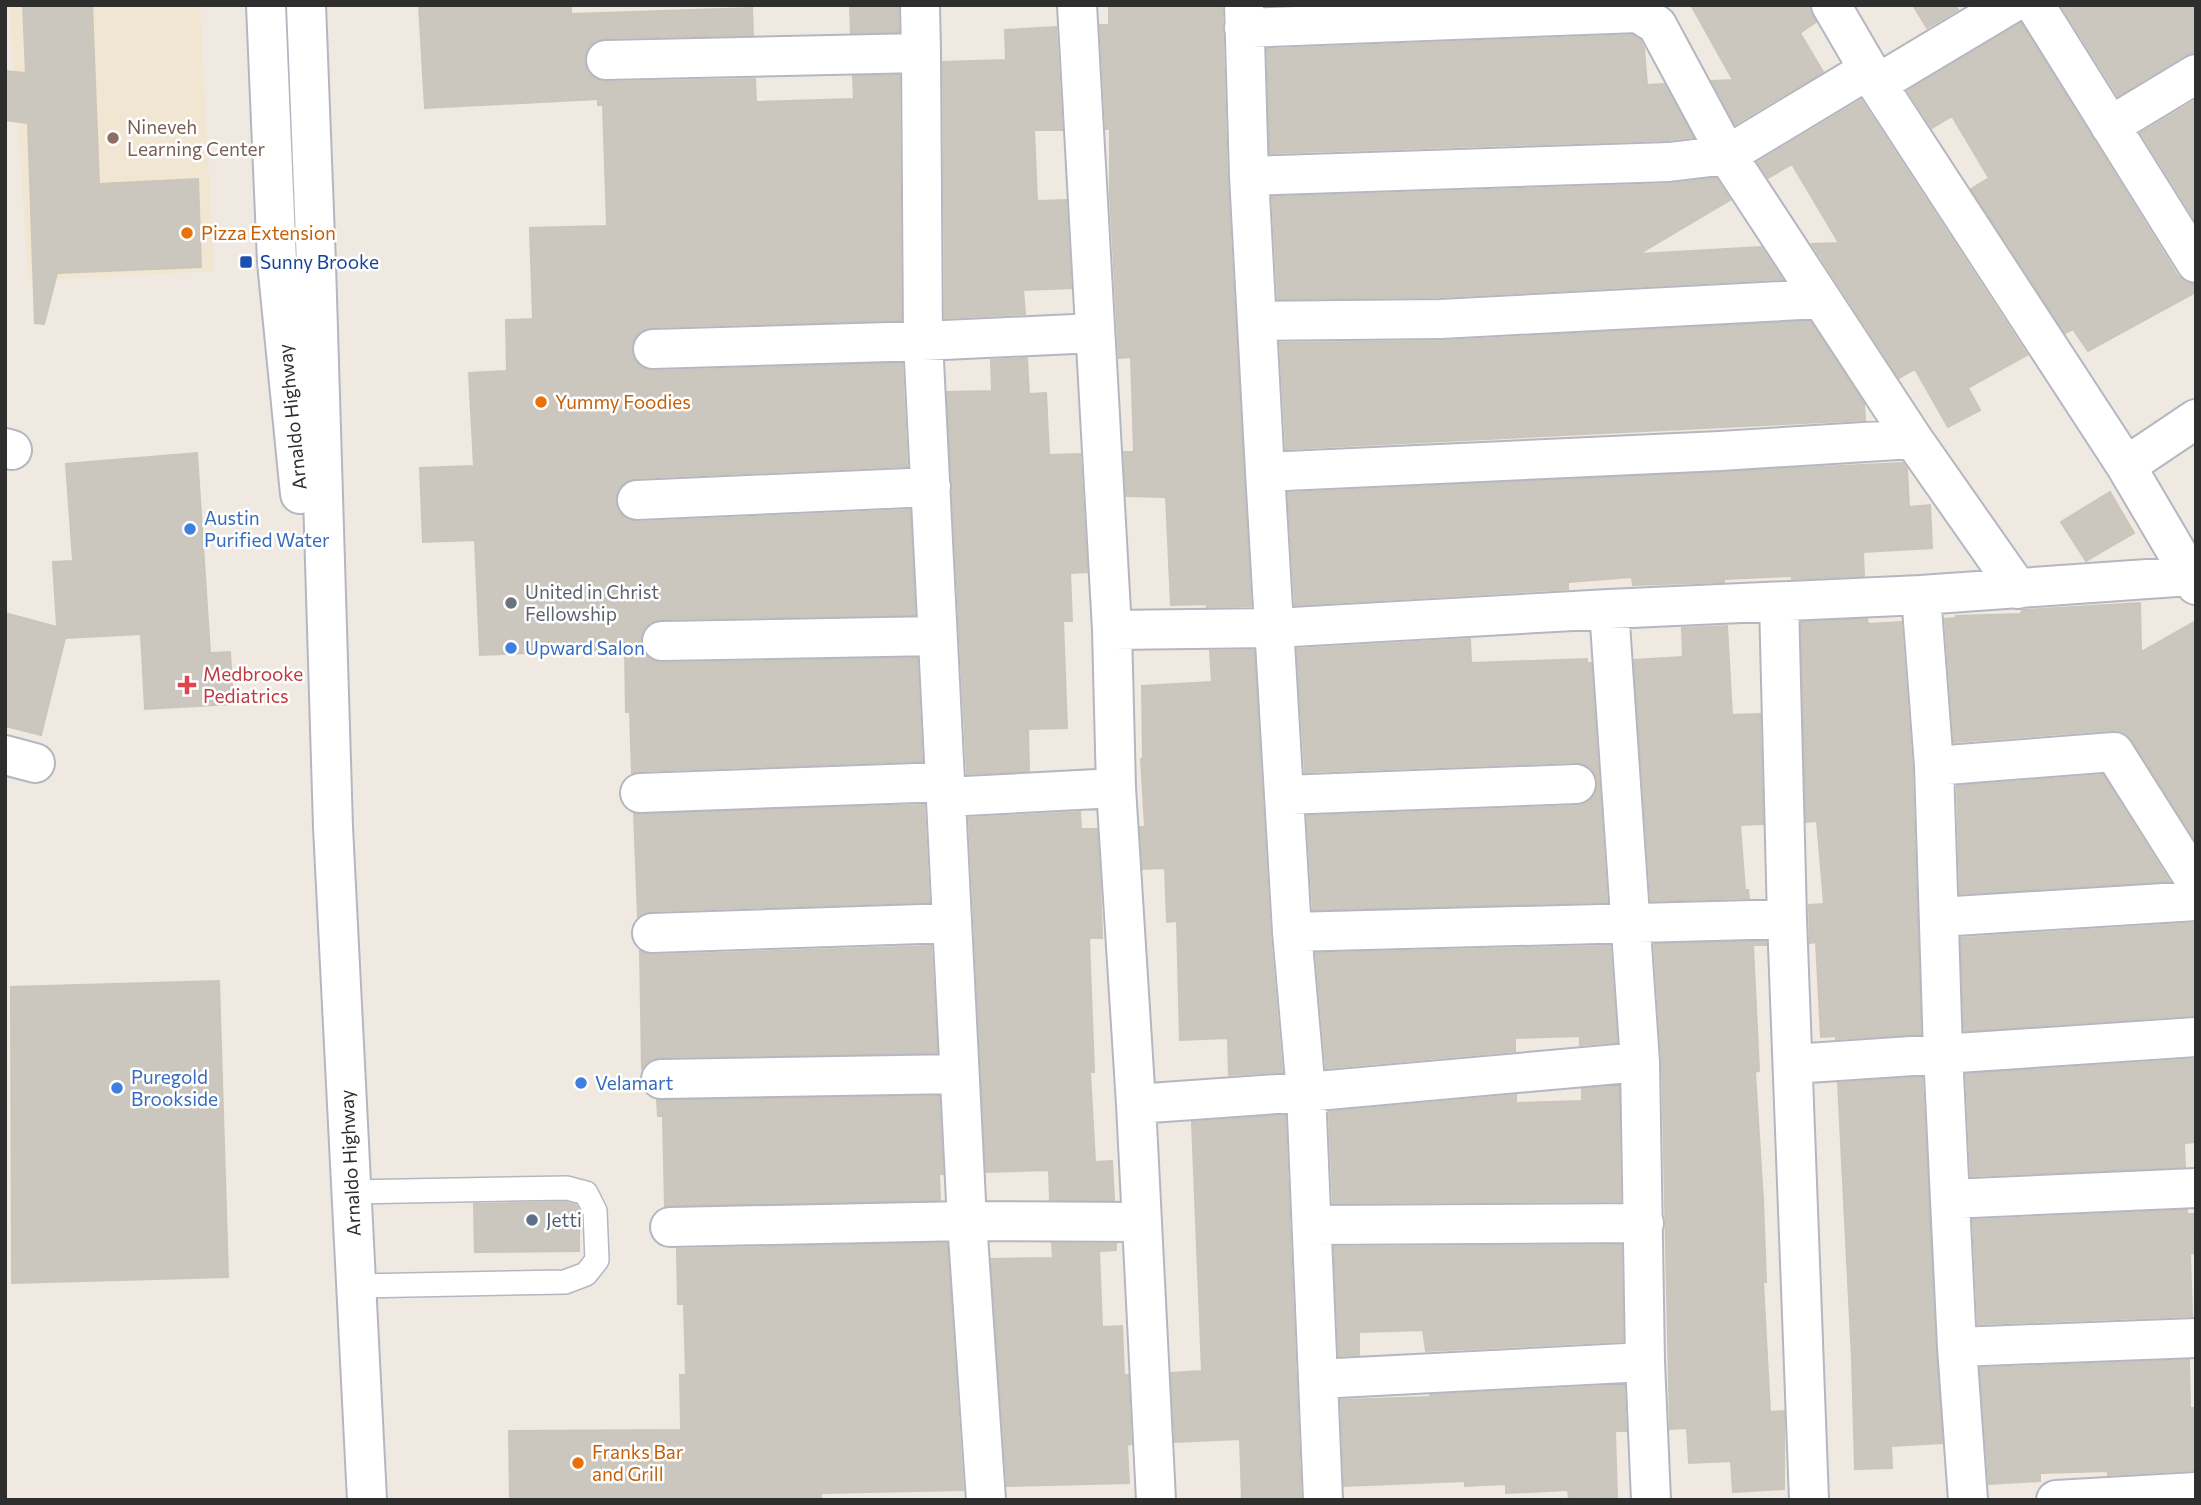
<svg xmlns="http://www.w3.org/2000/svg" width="2201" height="1505" viewBox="0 0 2201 1505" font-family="Commissioner,sans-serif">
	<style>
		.education { fill: #f0e6d1 }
		.building { fill: #cbc7bf; stroke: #cbc5ba; stroke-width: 2 }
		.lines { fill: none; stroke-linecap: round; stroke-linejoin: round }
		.lane-casing { stroke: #b4b7c1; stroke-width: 26 }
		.street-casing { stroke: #b4b7c1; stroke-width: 42 }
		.secondary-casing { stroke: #b4b7c1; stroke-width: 42 }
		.lane { stroke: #fff; stroke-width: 23 }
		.street { stroke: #fff; stroke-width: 38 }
		.secondary { stroke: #fff; stroke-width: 38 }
		.education-dot { fill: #8d6e63; stroke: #fff; stroke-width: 2.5 }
		.food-dot { fill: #e8710a; stroke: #fff; stroke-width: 2.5 }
		.transit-dot { fill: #1a4fb4; stroke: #fff; stroke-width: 2.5 }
		.shop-dot { fill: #3f7fe0; stroke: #fff; stroke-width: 2.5 }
		.worship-dot { fill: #6b7280; stroke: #fff; stroke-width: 2.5 }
		.health-dot { fill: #e0444e; stroke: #fff; stroke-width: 2.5 }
		.service-dot { fill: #5c6f8a; stroke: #fff; stroke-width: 2.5 }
		.labels { text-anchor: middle; stroke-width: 5; stroke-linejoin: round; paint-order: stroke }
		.education-label { font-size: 19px; fill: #785e54; stroke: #fff; text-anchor: start }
		.food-label { font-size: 19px; fill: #c56008; stroke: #fff; text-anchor: start }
		.transit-label { font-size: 19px; fill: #164399; stroke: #fff; text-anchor: start }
		.street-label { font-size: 19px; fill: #2e2e2e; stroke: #fff }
		.shop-label { font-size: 19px; fill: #366cbe; stroke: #fff; text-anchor: start }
		.worship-label { font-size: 19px; fill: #5b616d; stroke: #fff; text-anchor: start }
		.health-label { font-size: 19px; fill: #be3a42; stroke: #fff; text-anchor: start }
		.service-label { font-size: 19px; fill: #4e5e75; stroke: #fff; text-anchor: start }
	</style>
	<rect width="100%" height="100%" fill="#efe9e1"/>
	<path class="education" d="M9 5H200L214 271 29 281Z"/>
	<path class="building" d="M23 5H92L99 184 198 179 201 267 57 273 44 324 35 323 28 123 5 120V71L26 73Z
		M419 5H571V14L752 8 753 35 606 38 595 41 587 50 584 61 587 71 595 79 606 82 755 79 756 102 854 99 853 76 899 75 901 320 652 327 641 331 634 338 631 349 635 361 643 368 654 371 902 363 907 466 636 478 625 482 618 489 615 500 619 512 628 520 638 522 910 510 915 615 662 619 651 622 643 630 640 642 644 653 651 660 662 663 917 658 922 761 639 771 632 773 630 712H626L625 649 480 655 475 540 423 542 420 468 474 466 469 373 507 371 506 320 533 319 530 228 607 226 603 105H598V99L425 108Z
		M850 5H898L899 32 851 33Z
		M1109 5H1222L1227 177 1251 606 1207 607V604L1171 605 1166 497 1126 496 1124 452H1134L1131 357 1119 358 1110 194V129H1106L1100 25H1109Z
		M1691 5H1809L1816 22 1800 33 1823 72 1735 124 1712 81 1733 80Z
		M1913 5H1955L1958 10 1927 28Z
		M2061 5H2196V52L2185 55 2118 96Z
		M2021 23 2177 275 2185 282 2196 285V292L2088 351 2073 329 2065 333 1971 189 1989 178 1952 116 1932 128 1908 91Z
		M1056 27 1062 130H1034L1037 201 1066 200 1071 288 1023 290 1025 314 945 318 943 62 1006 60 1005 30Z
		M1632 35 1640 40 1644 48 1647 85 1664 84 1693 137 1667 140 1270 153 1267 49Z
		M1861 100 2027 355 1968 388 1980 410 1948 427 1915 369 1899 378 1812 244 1839 243 1792 164 1768 178 1758 162Z
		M2196 100V221L2141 133Z
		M1716 178 1730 200 1639 254 1761 247 1782 279 1440 297 1278 299 1272 197 1670 184Z
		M1810 321 1864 404 1865 420 1286 449 1280 343 1442 341Z
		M1027 358 1029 394 1046 393 1049 455 1080 454 1087 572 1070 573 1072 621H1063L1067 728 1028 729 1029 771 967 774 947 392 992 391 991 360Z
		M197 453 210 653 230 652 233 704 145 709 141 634 65 638 41 735 5 726V613L57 627 53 562 73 561 66 464Z
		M1903 463 1907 469 1909 507 1930 505 1932 548 1863 552 1864 576 1792 579V576L1724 579V582L1633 585 1632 577 1568 582V589L1295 605 1288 493Z
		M2110 492 2134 533 2086 561 2061 522Z
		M2140 603 2141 652 2196 621V841L2132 740 2123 732 2112 730 1954 742 1945 619 1956 618V616L2021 614 2022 610Z
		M1867 619 1868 624 1901 622 1912 767 1921 1034 1836 1039V1036L1821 1037 1816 942 1810 943 1809 905 1824 904 1817 821 1806 822 1801 622Z
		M1727 626 1732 715 1760 714 1763 824 1740 825 1745 890H1748L1749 898 1651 901 1634 660 1683 657 1682 628Z
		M1470 639 1471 663 1587 659V663H1591L1607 902 1313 910 1307 816 1577 806 1587 803 1595 795 1598 784 1595 773 1587 765 1575 762 1305 772 1297 649Z
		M1254 650 1270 934 1282 1072 1229 1075 1228 1038 1180 1040 1177 921 1167 922 1165 868 1143 869 1140 827H1145L1141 759H1143L1142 686 1212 682 1210 651Z
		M2103 775 2169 881 1960 894 1957 786Z
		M924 805 929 902 651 911 638 917 634 813Z
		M1080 812 1081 829H1097L1100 880 1102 938H1089L1094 1072H1090L1095 1162 1112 1161 1114 1200H1050L1049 1170 986 1172 969 818Z
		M2196 923V1015L1964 1031 1961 938Z
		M1766 941V945H1753L1759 1071 1755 1072 1763 1200 1766 1282H1763L1770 1412 1784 1411V1489L1733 1492 1731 1461 1689 1463 1687 1428 1670 1429 1662 1062 1654 944Z
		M931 946 937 1053 661 1057 650 1060 642 1068 640 951 653 955Z
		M1610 946 1617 1042 1580 1045V1036L1515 1038V1051L1326 1068 1316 953Z
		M219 981 228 1277 12 1283 11 987Z
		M2196 1059V1142L2184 1143 2185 1167 1971 1176 1966 1074Z
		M1922 1077 1942 1443 1891 1446 1892 1468 1855 1469 1852 1359 1838 1083Z
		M1619 1086 1620 1201 1333 1203 1329 1112 1516 1095V1103L1582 1101V1089Z
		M939 1096 943 1174H939L940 1200 665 1206 663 1116H658L657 1100Z
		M1285 1115 1301 1500H1242L1240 1439 1175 1442 1171 1373 1202 1371 1192 1122Z
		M565 1202 576 1205 579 1210V1251L475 1252 474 1204Z
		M2187 1210V1214H2193L2195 1253 2190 1254 2192 1316 1978 1324 1973 1220Z
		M947 1243 963 1490 821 1493V1500H510L509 1431 681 1430 680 1375H686L684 1304H678L677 1249Z
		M1052 1243 1116 1244V1250L1099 1251 1102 1327 1122 1326 1124 1375H1128L1131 1444 1127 1445 1129 1483 1007 1486 991 1259 1053 1258Z
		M1621 1245 1623 1341 1426 1351 1423 1330 1359 1332V1355L1339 1356 1334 1247Z
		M2189 1360 2190 1408H2196V1470L2108 1475V1471L2040 1473V1481L1989 1484 1980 1368Z
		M1624 1385 1626 1431H1615L1617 1498 1569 1500 1568 1490 1506 1493V1484L1465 1486V1481L1344 1486 1341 1400 1430 1397V1395Z"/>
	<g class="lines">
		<defs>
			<path id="lane" d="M351 1192 567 1188 586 1193 595 1211 597 1260 586 1274 565 1282 358 1286"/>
			<path id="street" d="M920 5 921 53
				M1077 5 1112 630 1116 788 1136 1104 1156 1500
				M1244 5 1249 176 1265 472 1292 932 1306 1092 1323 1500
				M1831 5 1877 84 2126 466 2196 585
				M2035 5 2196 263
				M1244 28 1638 13 1657 25 1727 155 1913 439 2018 589
				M606 60 921 53 923 341 967 1221 986 1500
				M1877 84 2009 5
				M2110 126 2196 74
				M1249 176 1669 162 1727 155 1868 70
				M1258 321 1441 319 1820 299
				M653 349 923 341 1095 333
				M5 448 12 450
				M2126 466 2196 419
				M1265 472 1720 451 1913 439
				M637 500 931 487
				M1921 595 1934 766 1943 1053 1957 1347 1968 1500
				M1779 602 1787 919 1809 1500
				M1609 609 1640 1062 1645 1362 1651 1500
				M1112 630 1275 628 1609 609 1921 595 2190 576
				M662 641 937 636
				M5 755 35 763
				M1934 766 2114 752 2196 882
				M640 793 945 782
				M1284 795 1576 784
				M946 797 1116 788
				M1939 917 2196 901
				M1292 932 1787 919
				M652 933 952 923
				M1793 1064 2196 1037
				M661 1079 959 1074
				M1136 1104 1306 1092 1640 1062
				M1950 1199 2196 1188
				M1312 1225 1644 1223
				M670 1227 967 1221 1141 1222
				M1957 1347 2196 1338
				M1318 1379 1645 1362
				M2056 1500 2196 1492"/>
			<path id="secondary" d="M266 5 277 262 300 494
				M306 5 316 264 333 827 367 1500"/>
		</defs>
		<use href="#lane" class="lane-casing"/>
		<use href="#street" class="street-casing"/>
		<use href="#secondary" class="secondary-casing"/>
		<use href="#lane" class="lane"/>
		<use href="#street" class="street"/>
		<use href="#secondary" class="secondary"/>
	</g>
	<circle class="education-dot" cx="113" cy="138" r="7"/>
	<g class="food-dot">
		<circle cx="187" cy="233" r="7"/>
		<circle cx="541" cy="402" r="7"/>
		<circle cx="578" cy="1463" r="7"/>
	</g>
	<rect class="transit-dot" x="239" y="255" width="14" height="14" rx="3.5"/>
	<g class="shop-dot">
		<circle cx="190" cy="529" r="7"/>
		<circle cx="511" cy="648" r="7"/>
		<circle cx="581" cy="1083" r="7"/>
		<circle cx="117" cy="1088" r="7"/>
	</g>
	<circle class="worship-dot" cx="511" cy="603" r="7"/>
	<path class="health-dot" d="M183.5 674.5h7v7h7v7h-7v7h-7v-7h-7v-7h7z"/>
	<circle class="service-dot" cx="532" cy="1220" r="7"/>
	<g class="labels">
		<g class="education-label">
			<text x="127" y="134">Nineveh<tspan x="127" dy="22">Learning Center</tspan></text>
		</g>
		<g class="food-label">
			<text x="201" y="240">Pizza Extension</text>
			<text x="555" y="409">Yummy Foodies</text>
			<text x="592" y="1459">Franks Bar<tspan x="592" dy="22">and Grill</tspan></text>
		</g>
		<g class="transit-label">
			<text x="260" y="269">Sunny Brooke</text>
		</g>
		<g class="street-label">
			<text transform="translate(292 417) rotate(-96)" y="7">Arnaldo Highway</text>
			<text transform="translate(350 1163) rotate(-93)" y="7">Arnaldo Highway</text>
		</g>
		<g class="shop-label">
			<text x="204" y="525">Austin<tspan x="204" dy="22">Purified Water</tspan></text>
			<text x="525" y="655">Upward Salon</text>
			<text x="131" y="1084">Puregold<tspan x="131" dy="22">Brookside</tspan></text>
			<text x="595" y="1090">Velamart</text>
		</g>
		<g class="worship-label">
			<text x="525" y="599">United in Christ<tspan x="525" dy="22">Fellowship</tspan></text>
		</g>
		<g class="health-label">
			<text x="203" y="681">Medbrooke<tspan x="203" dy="22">Pediatrics</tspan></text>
		</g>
		<g class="service-label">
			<text x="546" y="1227">Jetti</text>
		</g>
	</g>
	<rect width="2201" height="1505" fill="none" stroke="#2e2e2e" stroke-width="14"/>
</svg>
